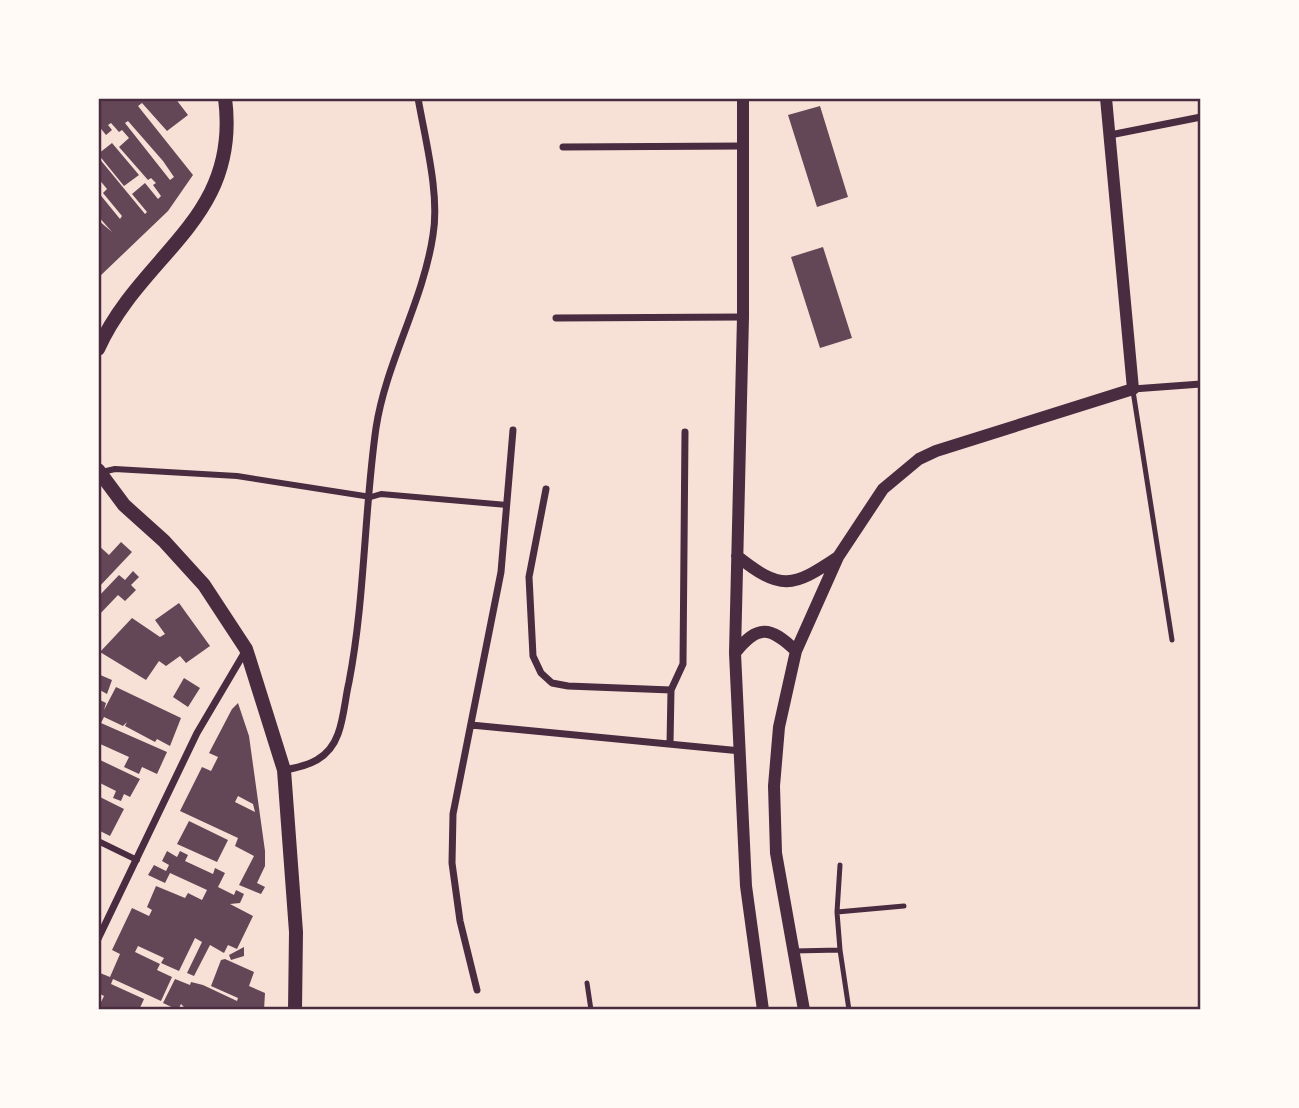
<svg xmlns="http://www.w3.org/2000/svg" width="1299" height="1108" viewBox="0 0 1299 1108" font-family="Rubik,sans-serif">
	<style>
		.building { fill: #644757; fill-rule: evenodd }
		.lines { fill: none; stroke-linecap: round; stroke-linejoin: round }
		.service { stroke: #4a2c40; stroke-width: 5 }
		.pedestrian { stroke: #4a2c40; stroke-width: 6 }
		.minor { stroke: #4a2c40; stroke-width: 7 }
		.tertiary { stroke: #4a2c40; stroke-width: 12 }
		.secondary { stroke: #4a2c40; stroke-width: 14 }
		.neatline { fill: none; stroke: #4a2c40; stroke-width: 2.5 }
	</style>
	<rect width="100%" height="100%" fill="#f7e1d7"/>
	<path class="building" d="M98 98H175L188 115 167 131 142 103 138 106 193 175 168 211 98 278V220L112 232 98 216V192L120 219 122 216 103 193 107 189 98 178V157L145 214 147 212 132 194 145 183 158 199 161 196 153 185 156 183 151 178 148 180 119 147 129 138 122 130 119 132 111 123 108 125 112 130 106 135 98 125ZM128 121 163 161 174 177 170 180 125 123Z
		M820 106 848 197 817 207 788 115Z
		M112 143 139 175 124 186 98 154Z
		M823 247 852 338 820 348 791 257Z
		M121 542 132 552 98 588V545L109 555Z
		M133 571 139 577 131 585 136 590 125 601 118 595 98 616V597L119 575 125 580Z
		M179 603 210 646 186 663 180 656 166 666 159 661 146 680 100 652 132 618 160 637 165 634 155 620Z
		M98 674 112 680 107 694 98 689Z
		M184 678 200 688 188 707 173 697Z
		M116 687 181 718 170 746 157 739 155 742 125 726 127 722 123 726 104 717 101 723 167 752 157 774 142 767 139 774 124 767 129 757 98 743V699L106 703 104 710Z
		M238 703 249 736 265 851V866L257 883 265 887 261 894 239 885 254 856 235 846 238 838 180 811 202 767 211 771 218 757 209 753 232 709ZM238 796 253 804 255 812 235 802Z
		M98 759 140 779 130 797 124 794 121 801 113 798 116 791 98 782Z
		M98 796 124 809 110 836 98 830Z
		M189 821 228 840 217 862 177 844Z
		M167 851 177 857 180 851 188 855 185 861 213 874 215 868 225 873 218 887 234 895 236 890 244 894 240 903 230 904 253 916 237 949 228 945 224 953 210 945 194 976 187 973 202 942 195 938 179 971 161 963 164 958 138 946 135 952 160 964 157 970 172 977 161 1001 113 979 111 984 144 999 139 1010H100L98 1008 104 996 98 993V978L100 973 110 977 120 954 112 950 132 908 149 916 152 910 147 907 156 886 185 898 188 893 202 900 207 890 170 873 165 883 148 875 154 865 166 871 169 865 162 861Z
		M244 947V956L231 960 229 955Z
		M225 959 254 972 249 986 265 993 264 1010H187L181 1004 178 1010 163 1003 175 979 190 985 191 982 203 985 237 1001 238 998 211 986 221 960Z"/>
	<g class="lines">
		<path class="service" d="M1133 391 1172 640
			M837 912 904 906
			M840 950 837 912 840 865
			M794 951 840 950 849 1010
			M587 983 591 1010"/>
		<path class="pedestrian" d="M102 472 115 469 237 476 371 497 381 494 507 505
			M98 841 137 860"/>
		<path class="minor" d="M1110 135 1201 117
			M563 147 743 146
			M556 318 743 317
			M1133 389 1201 384
			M546 489 529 577 533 656 541 673 552 683 568 686 671 690 683 664 685 432
			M471 725 741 751
			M670 744 671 690
			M284 770C309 766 329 759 338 734 344 718 345 699 349 682 365 599 364 512 376 428 386 362 423 302 433 235 440 194 425 139 418 98
			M98 939 197 733 246 650
			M477 990 460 921 452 863 453 814 501 572 513 430"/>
		<path class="tertiary" d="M743 98V317L735 653 746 886 763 1010
			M737 556C781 591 792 588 838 557
			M735 653C758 624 770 626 796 651
			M804 1010 776 853 774 786 779 727 796 651 838 557 883 489 919 459 936 451 1133 389 1106 98"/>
		<path class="secondary" d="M98 349C142 252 241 220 225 98
			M98 470 124 505 164 541 204 585 246 649 284 770 296 932 295 1010"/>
	</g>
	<rect width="1299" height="1108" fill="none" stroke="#fffaf5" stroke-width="200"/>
	<rect x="100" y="100" width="1099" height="908" class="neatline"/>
</svg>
